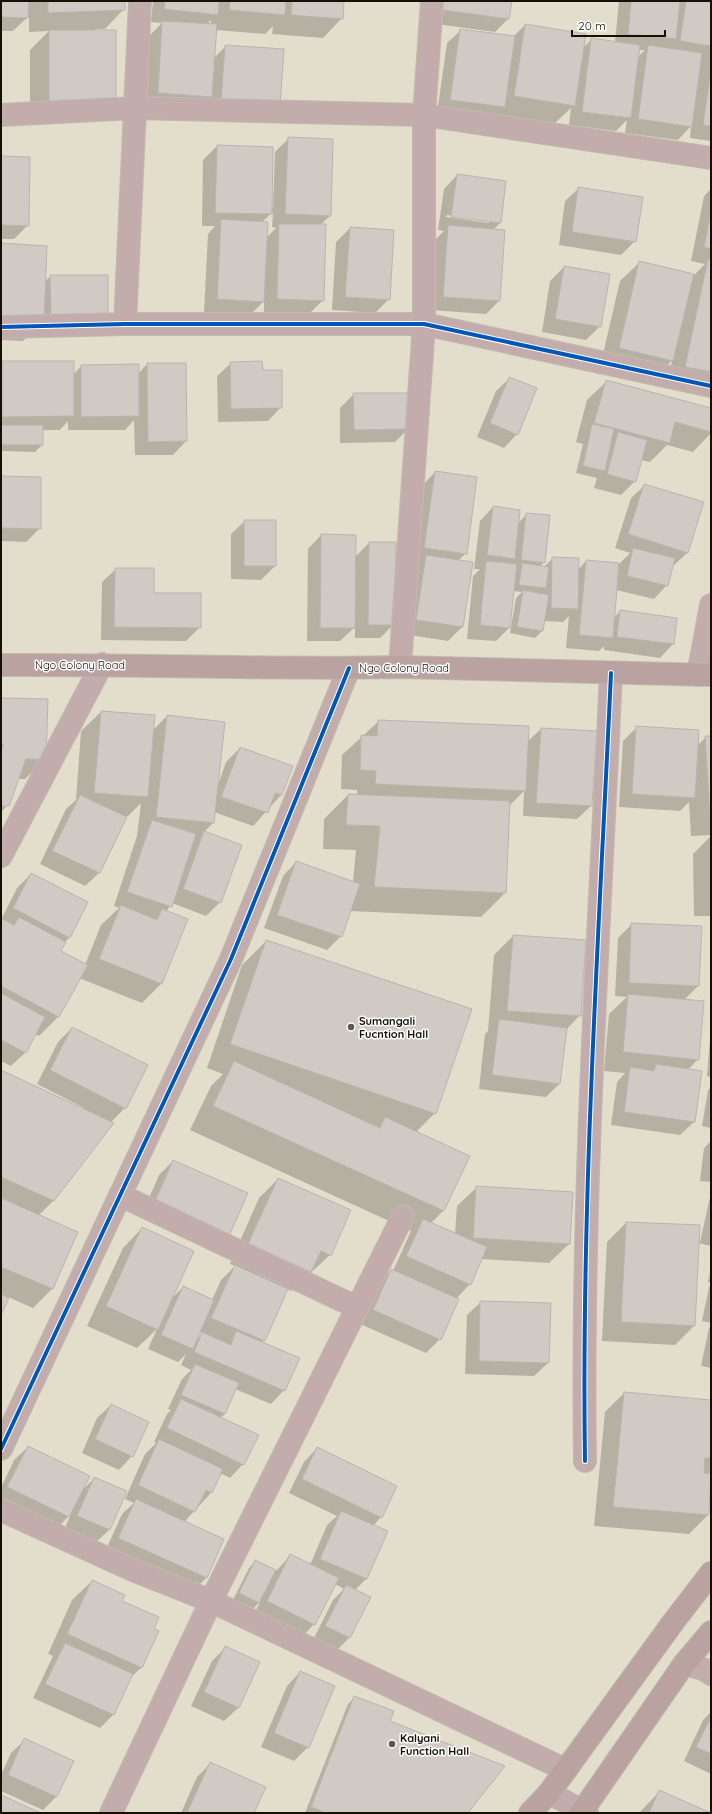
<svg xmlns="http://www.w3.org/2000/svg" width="712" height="1814" viewBox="0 0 712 1814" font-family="Quicksand,sans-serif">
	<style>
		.shadow { fill: #0003; fill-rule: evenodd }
		.building { fill: #d1c9c4; stroke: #bbb3ae }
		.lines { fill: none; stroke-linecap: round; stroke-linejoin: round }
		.street-casing { stroke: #c0bbad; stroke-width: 24 }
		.secondary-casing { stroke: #c0bbad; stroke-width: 24 }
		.street { stroke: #c2adac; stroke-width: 22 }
		.secondary { stroke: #b9a2a0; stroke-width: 22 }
		.cycleway-casing { stroke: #fff; stroke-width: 6 }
		.cycleway { stroke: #0057b8; stroke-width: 4 }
		.poi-dot { fill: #5c584a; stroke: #fff; stroke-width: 1.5 }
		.labels { text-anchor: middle; stroke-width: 3; stroke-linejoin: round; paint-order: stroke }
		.street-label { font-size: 11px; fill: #141005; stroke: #fff }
		.poi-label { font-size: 11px; font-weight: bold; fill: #141005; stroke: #fff; text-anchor: start }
	</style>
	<rect width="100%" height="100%" fill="#e3ddcb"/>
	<path class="shadow" d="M1 1H124V9L105 29H95L115 101 30 121V50L49 31 29 32V16L13 31H1Z
		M153 1H343L342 18 323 38 272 34 273 26 265 34 216 30 214 58 226 46 283 50 208 115 209 99 198 110 145 107 149 36 162 23 151 22ZM211 20V25H206Z
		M432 1H511L508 19 495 32 429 23Z
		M619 1H711V141L690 138 691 126 678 140 625 133 627 120 616 131 569 125 571 108 554 124 437 113 447 43 461 30 513 37 525 25 582 49 592 39 615 42ZM638 50H645L637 58Z
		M289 138 332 140 330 216 320 225 323 300 309 314 264 312V301L250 315 204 313 208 234 215 226H202L203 160 217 146 271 207 273 208 275 152ZM273 212 272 227 276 228 267 237 262 222Z
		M1 157 28 225 14 239H1Z
		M457 175 500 223 493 230 499 301 486 314 430 310 435 240 444 231 438 230 444 189ZM447 215 489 221V223L446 217Z
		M579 188 635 241 621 255 559 245 565 201Z
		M711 189V395L667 386 672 360 653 380 600 367 620 281 640 262 694 275 705 264 691 261 704 196Z
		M350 228 389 299 375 313 332 310 336 242Z
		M1 244 44 282 51 276H107L38 327 23 341 1 340Z
		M564 267 600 326 586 340 542 332 550 281Z
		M2 362 73 375 81 366 138 374 147 364H185L186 441 173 455H135L134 420 125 430H68V421L60 430H42V445L35 452 1 451Z
		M231 363 262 371 281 407 268 421 218 422 217 376Z
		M510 378 517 434 504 448 477 437 496 391Z
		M607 381 711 409V433L693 452 667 445 650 462 640 460 635 481 621 495 594 488 597 478 576 473 583 444 576 442 587 400Z
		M354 394 409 428 395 442 340 443V408Z
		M435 472 466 553 458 561 472 563 462 627 448 641 403 634 412 569 420 562 411 561 422 486Z
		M1 477 40 528 26 542 1 541Z
		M645 485 687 553 673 566H672L667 585 654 599 616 590 614 618 620 611 676 619 673 644 660 658 604 650V646L599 651 566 648 569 616 563 622 544 621 542 631 535 638 510 633 516 598 522 592 513 591 509 628 496 641 467 639 473 576 480 569H474L480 521 493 507 518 523 527 514 544 562 540 567H544L553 558 578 570 586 561 619 564 630 553 615 548 631 498Z
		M245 521 275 566 261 580 231 579V534Z
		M321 535 355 557 369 543 394 624 380 638H355V627L340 641H307L308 549Z
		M116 569 153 594 200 627 186 641 101 640 102 582Z
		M1 699 45 759 25 779H18L8 805 1 812Z
		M101 712 153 716 152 731 167 716 218 785 226 762 240 748 281 795 253 826 214 812 213 823 204 832 241 846 220 902 206 916 172 903 166 912 187 920 161 984 142 1003 79 978 58 1017 39 1036 35 1034 25 1053 11 1066 1 1061V920L17 888 31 874 70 937 64 943 60 951 85 965 101 925 119 908 114 906 137 836 141 803 128 816H121L126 818 99 873 85 886 40 864 66 809 76 800 81 731Z
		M379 721 527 742 541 729 591 806 577 819 523 816 524 791 508 807 505 893 481 917 350 911 341 936 327 950 264 928 283 876 296 862 353 882 356 850 323 849 324 819 348 795H357V790L341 789 342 755Z
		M637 727 697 746 706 737H711V835L691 836 689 802 680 811 619 807 623 741Z
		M711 836V916H694L693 854Z
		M632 924 701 927 698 986 684 1000 698 1059 688 1070 694 1122 680 1135 611 1125 617 1082 625 1073 604 1071 609 1014 627 997 615 996 618 938Z
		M513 936 585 941 580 1015 566 1030 560 1083 546 1097 479 1089 485 1034 488 1031 494 955Z
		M266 941 435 1113 416 1132 468 1156 443 1211 431 1223 455 1234 457 1206 477 1187 569 1244 549 1263 481 1259 470 1284 456 1299 440 1339 426 1353 360 1324 377 1284 391 1270 393 1271 411 1231 190 1130 211 1086 223 1074 207 1068 242 965Z
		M711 1026V1077L707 1076Z
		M72 1028 125 1108 111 1122 113 1123 53 1201 38 1216 77 1233 52 1289 33 1308 8 1297 1 1313V1071L83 1109 84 1108 37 1084 58 1042Z
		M711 1087V1128L702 1126 708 1090Z
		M711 1141V1182L700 1181 704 1148Z
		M173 1161 214 1249 141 1217 159 1175Z
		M278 1179 330 1255 291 1291 287 1289 262 1343 284 1390 271 1404 235 1389 225 1414 220 1418 243 1464 230 1478 220 1473 211 1493 184 1522 206 1578 193 1591 105 1552 122 1514 134 1503 125 1499 145 1454 156 1443 154 1442 167 1414 171 1410 168 1409 182 1379 191 1370 181 1365 186 1354 178 1362 148 1349 157 1329 137 1348 87 1326 123 1248 142 1228 170 1300 183 1287 212 1300 221 1280 235 1266 230 1264 259 1198ZM199 1332 203 1333 195 1341Z
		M711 1193V1246L698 1243 694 1326 675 1345 602 1341 607 1242 626 1223 700 1242Z
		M711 1267V1283L708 1282Z
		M711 1285V1323L702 1321 709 1287Z
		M481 1302 548 1363 534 1376 465 1374 467 1315Z
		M711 1326V1368L701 1366 709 1328Z
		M624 1393 711 1401V1482L708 1515 689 1534 594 1526 605 1412Z
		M111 1405 132 1456 119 1470 82 1453 97 1418Z
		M28 1447 81 1491 95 1478 126 1491 109 1530 95 1543 64 1530 71 1514 55 1530 1 1504V1488L14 1460Z
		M317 1448 381 1517 373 1526 387 1532 366 1579 355 1590 349 1638 336 1651 313 1640 333 1600 344 1589 335 1584 314 1624 301 1638 254 1614 261 1600 252 1610 233 1600 249 1568 256 1561 276 1571 291 1555 310 1565 327 1525 337 1516 289 1493 304 1462Z
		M92 1581 120 1601 141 1668 129 1679 113 1715 100 1728 33 1698 53 1656 48 1654 72 1600Z
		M226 1647 238 1708 224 1721 191 1706 212 1661Z
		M300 1672 308 1747 294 1761 261 1747 287 1686Z
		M355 1697 389 1722 466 1813H305L348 1704Z
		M711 1712V1774L684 1761 703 1720Z
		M25 1740 57 1796 43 1810 1 1791V1775L11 1753Z
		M211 1763 253 1813H181L197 1777Z
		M659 1792 708 1813H639Z"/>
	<path class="building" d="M1 1H29L28 18 1 17Z
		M48 1H125V10L48 13Z
		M165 1H219L218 15 164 9Z
		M230 1H286L285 15 229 10Z
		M292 1H344L343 19 291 15Z
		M443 1H512L509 19 442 10Z
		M631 1H680L676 39 628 34Z
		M686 1H711V46L680 41Z
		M162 21 217 24 212 97 158 93Z
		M525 24 586 34 575 106 514 96Z
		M460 29 515 36 505 107 450 100Z
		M49 30H116V102H49Z
		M591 38 640 45 631 118 582 112Z
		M225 45 284 49 280 106 221 102Z
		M648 45 702 53 692 127 638 119Z
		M711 69V126L703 125Z
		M288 137 333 139 331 216 285 214Z
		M217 145 273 147 272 214 215 213Z
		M1 156 30 157 29 226 1 225Z
		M457 174 506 181 501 223 451 217Z
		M578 187 643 197 636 242 572 232Z
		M711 212V249L704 247Z
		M221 219 268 222 264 302 217 299Z
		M279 224H326L324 301 277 299Z
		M448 225 505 230 500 301 443 297Z
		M350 227 394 230 390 300 345 297Z
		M1 243 47 246 44 322 1 320Z
		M708 259 711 260V372L685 367Z
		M639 261 694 274 673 361 619 348Z
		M564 266 610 274 601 327 555 319Z
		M50 275H108V318H51Z
		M2 361H74V416L2 417Z
		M262 361 263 370H282V408L231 409 230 362Z
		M147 363H186L187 441 148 442Z
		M139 364V416L81 417V365Z
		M509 377 537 388 518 435 490 423Z
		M606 380 711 408V432L675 422 670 443 594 423Z
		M353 393H409L410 429 354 430Z
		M592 424 614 429 605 471 583 466Z
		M1 425H43V445H1Z
		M618 432 647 440 636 482 607 474Z
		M435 471 477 477 467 554 424 548Z
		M1 476 41 477V529L1 528Z
		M644 484 704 502 688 553 628 534Z
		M493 506 520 510 515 559 487 555Z
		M526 513 550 515 545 563 521 560Z
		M244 520H276V566H244Z
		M321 534 356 535 355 628H320Z
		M369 542H396L395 625H368Z
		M633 548 675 558 668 586 627 576Z
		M426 555 473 562 463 627 416 620Z
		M552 557 579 558 578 609 551 608Z
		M586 560 619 563 613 638 579 635Z
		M486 561 517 564 510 628 480 625Z
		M522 563 549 567 546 588 519 585Z
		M115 568H154V593H201V628L114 627Z
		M523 590 549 595 543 631 517 627Z
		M620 610 677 618 674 644 617 637Z
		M1 698 48 699 46 760 26 759 9 806H1V753L3 745 1 744Z
		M101 711 155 715 148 797 94 793Z
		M167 715 225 722 214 823 156 817Z
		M378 720 529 726 526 791 375 784 376 771 360 770 361 735 377 736Z
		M636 726 699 730 695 798 632 794Z
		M541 728 597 731 592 806 536 803Z
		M705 736H711V817H710Z
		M240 747 293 766 282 795 275 793 268 813 221 797Z
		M348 794 510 801 506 893 374 887 380 826 346 825Z
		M80 795 127 817 100 873 52 851Z
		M152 820 196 834 172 907 127 892Z
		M204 831 242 845 221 903 183 889Z
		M296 861 360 884 342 937 277 915Z
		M31 873 88 902 70 938 13 908Z
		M121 905 157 920 162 909 188 919 162 984 99 959Z
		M19 917 66 942 61 951 88 965 59 1017 1 986V918L14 925Z
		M631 923 702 926 699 986 629 983Z
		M513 935 586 940 581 1016 507 1011Z
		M266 940 472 1009 436 1114 230 1044Z
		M1 993 45 1017 26 1053 1 1040Z
		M628 994 704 1001 699 1060 623 1052Z
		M499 1019 567 1028 560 1084 492 1075Z
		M72 1027 148 1065 126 1109 50 1070Z
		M234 1061 380 1128 385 1117 470 1156 444 1211 213 1106Z
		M656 1064 702 1071 695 1122 624 1112 630 1067 654 1071Z
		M1 1070 114 1123 54 1201 1 1177Z
		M173 1160 248 1193 229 1236 154 1204Z
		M278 1178 351 1210 331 1256 321 1251 311 1272 248 1244Z
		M476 1186 573 1192 570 1244 473 1238Z
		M1 1198 78 1232 53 1289 1 1267Z
		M423 1219 487 1247 471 1285 406 1256Z
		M626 1222 700 1225 695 1326 621 1322Z
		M142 1227 194 1251 158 1330 106 1306Z
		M235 1265 288 1289 265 1341 211 1318Z
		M391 1269 459 1299 441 1340 373 1310Z
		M183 1286 214 1300 193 1349 161 1335Z
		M1 1294 9 1298 1 1315Z
		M480 1301 551 1303 549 1363 479 1361Z
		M236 1331 300 1358 285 1391 194 1352 202 1332 231 1345Z
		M195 1364 239 1383 225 1414 181 1395Z
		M624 1392 711 1400V1458H705L704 1473H711L709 1515 613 1507Z
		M181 1399 259 1435 244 1465 167 1428Z
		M111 1404 149 1422 133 1457 95 1439Z
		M159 1439 223 1469 212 1493 206 1490 195 1512 138 1485Z
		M28 1446 90 1476 69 1517 7 1487Z
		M317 1447 397 1486 382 1518 302 1479Z
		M94 1477 127 1491 110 1530 77 1516Z
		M136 1499 224 1539 207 1578 118 1538Z
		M341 1511 388 1531 367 1579 320 1559Z
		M290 1554 339 1578 315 1625 267 1601Z
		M255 1560 276 1570 259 1603 239 1593Z
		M92 1580 125 1595 122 1601 159 1617 154 1629 159 1631 142 1668 67 1634Z
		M346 1585 371 1597 350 1638 325 1626Z
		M65 1643 133 1674 114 1715 45 1684Z
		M225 1646 260 1662 239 1708 204 1692Z
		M300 1671 335 1686 309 1748 274 1733Z
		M354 1696 394 1711 390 1721 505 1766 468 1813H326L311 1807Z
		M711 1717V1754L696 1747Z
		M24 1738 74 1761 57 1797 8 1775Z
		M210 1762 266 1787 254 1813H187Z
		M659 1790 711 1813H649Z
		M1 1795 41 1813H1Z"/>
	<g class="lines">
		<defs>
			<path id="street" d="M1 115 135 108 424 115 711 158
				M125 324 140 1
				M1 327 125 324H424L711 386
				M400 667 424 324V115L432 1
				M698 675 711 605
				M1 856 102 664
				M120 1195 356 1307
				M1 1449 231 959 349 668
				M585 1461C581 1198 599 935 611 673
				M1 1510 133 1570 211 1601 566 1770
				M684 1664 703 1669 711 1674
				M549 1793 587 1813
				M111 1813 211 1601 403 1216"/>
			<path id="secondary" d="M1 665C134 664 267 670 400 667L711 675
				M530 1813 549 1793 674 1621 711 1573
				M581 1813 684 1664 711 1632"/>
		</defs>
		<use href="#street" class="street-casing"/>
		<use href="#secondary" class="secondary-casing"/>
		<use href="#street" class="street"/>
		<use href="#secondary" class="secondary"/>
		<defs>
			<path id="cycleway" d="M1 327 125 324H424L711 386
				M1 1449 231 959 349 668
				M585 1461C581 1198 599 935 611 673"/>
		</defs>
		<use href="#cycleway" class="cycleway-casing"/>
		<use href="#cycleway" class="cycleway"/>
	</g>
	<g class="poi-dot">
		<circle cx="351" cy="1027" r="4"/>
		<circle cx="392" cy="1744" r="4"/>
	</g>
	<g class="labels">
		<g class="street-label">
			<text x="80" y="669">Ngo Colony Road</text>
			<text x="404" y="672">Ngo Colony Road</text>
		</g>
		<g class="poi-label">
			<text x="359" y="1025">Sumangali<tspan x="359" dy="13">Fucntion Hall</tspan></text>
			<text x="400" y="1742">Kalyani<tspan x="400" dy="13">Function Hall</tspan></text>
		</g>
	</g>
	<rect width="712" height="1814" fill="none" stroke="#141005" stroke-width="4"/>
	<path d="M572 30v6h93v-6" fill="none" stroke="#141005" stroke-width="2"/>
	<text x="578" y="30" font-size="12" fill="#141005" stroke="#ffffff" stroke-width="3" paint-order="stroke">20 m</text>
</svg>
